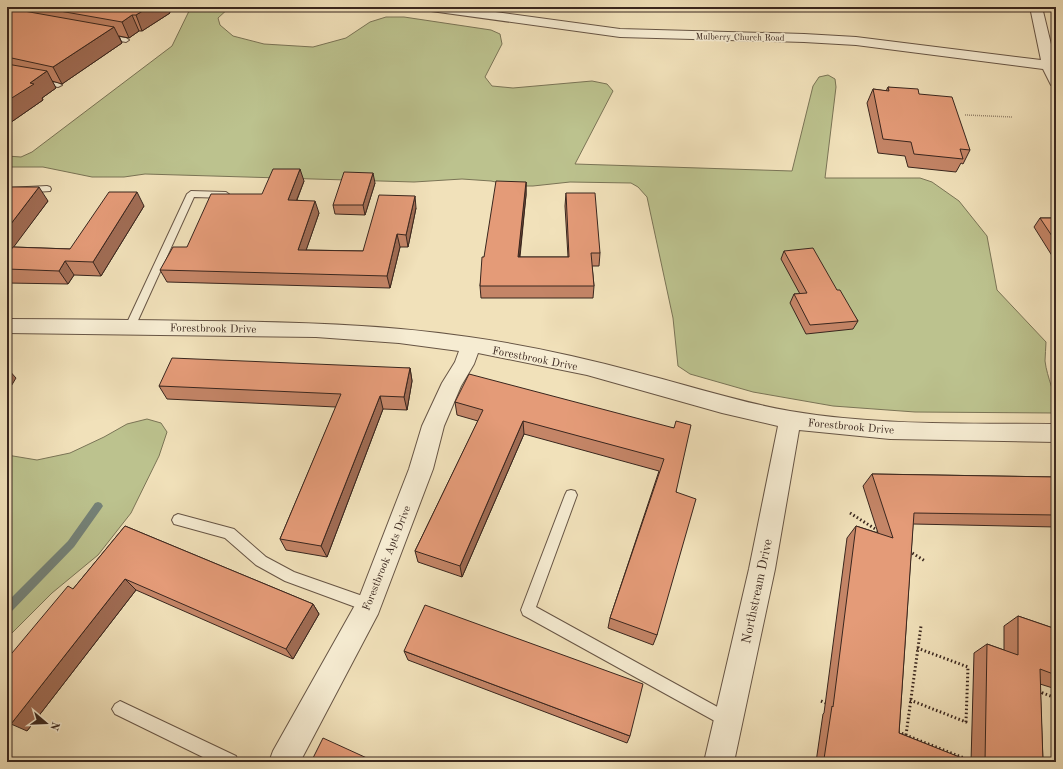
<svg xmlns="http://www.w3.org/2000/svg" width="1063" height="769" viewBox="0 0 1063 769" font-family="'Old Standard TT',serif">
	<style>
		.green { fill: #bcc28e; stroke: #7a7456 }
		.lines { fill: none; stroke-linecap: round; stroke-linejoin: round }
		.stream { fill: #748177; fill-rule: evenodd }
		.service-casing { stroke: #675545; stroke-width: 2 }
		.minor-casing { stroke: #675545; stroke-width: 2 }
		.tertiary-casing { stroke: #675545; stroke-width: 2 }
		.path-far1 { stroke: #39261e; stroke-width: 1.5; stroke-dasharray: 0.5 1.5; stroke-linecap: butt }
		.path { stroke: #39261e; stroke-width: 3; stroke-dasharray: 1.5 2.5; stroke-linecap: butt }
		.service { fill: #f6ecd2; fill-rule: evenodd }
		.minor { fill: #f6ecd2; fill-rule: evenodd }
		.tertiary { fill: #f6ecd2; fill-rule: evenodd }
		.wall { fill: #c48567; stroke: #39261e }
		.shaded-wall { fill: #a06c54; stroke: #39261e }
		.building { fill: #e49b78; stroke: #39261e }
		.labels { text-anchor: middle; stroke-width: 3.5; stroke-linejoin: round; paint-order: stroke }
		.far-street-label { font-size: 9px; fill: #39261e; stroke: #f6ecd2 }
		.street-label { font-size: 11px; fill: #39261e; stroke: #f6ecd2 }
		.near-street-label { font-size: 13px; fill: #39261e; stroke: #f6ecd2 }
	</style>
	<rect width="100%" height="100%" fill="#f1e1ba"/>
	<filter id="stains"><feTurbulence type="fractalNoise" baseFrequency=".005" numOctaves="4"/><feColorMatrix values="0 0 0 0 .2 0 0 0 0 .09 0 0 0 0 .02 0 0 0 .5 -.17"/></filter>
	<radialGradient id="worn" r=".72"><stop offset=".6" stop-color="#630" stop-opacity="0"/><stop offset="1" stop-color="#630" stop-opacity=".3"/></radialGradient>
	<path class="green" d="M191 7H230L218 18 220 25 233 36 264 44 313 47 346 38 370 22 386 17H404L491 30 500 34 502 44 485 77 492 86 513 88 592 81 607 84 613 91 575 164 792 171 813 86 819 77 828 75 835 79 836 87 825 178H920L932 182 959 201 987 236 997 290 1046 342C1046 348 1045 355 1045 361 1047 378 1056 394 1056 411L1053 413 915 412 833 406 753 392 690 374 678 366 673 318 647 197 638 187 631 183 570 182 533 186H515L491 181 462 179 414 182 145 174 124 177H92L43 167H7V156L21 157 32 152 172 46Z
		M147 419 161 423 167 432 159 456 131 513 98 555 52 593 7 638V455L37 460 70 453 104 437 127 424Z"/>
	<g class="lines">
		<path class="stream" d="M98 502 101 503 103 506 101 509 74 547 11 612 7 614V602L68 541 95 503Z"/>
		<defs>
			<path id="service" d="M106 35 126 38 129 40 126 42 104 38 103 37Z
				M36 79 58 83 62 85 58 87 39 83H36Z
				M47 186 50 187 51 189 50 191 7 194V188Z
				M191 191 226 192 230 195 226 198 194 197 135 327 134 330H126L125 327 187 194Z
				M571 490 575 491 577 495 536 607 732 715 735 720 732 725 727 728 722 725 523 615 521 610 565 495 567 491Z
				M178 514 234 529 266 557 294 572 374 600 376 605 374 610 369 612 285 581 256 565 225 538 174 524 172 520 174 516Z
				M120 701 236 756 238 762H213L115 714 112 709 115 704Z"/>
			<path id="minor" d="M7 319C73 319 138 320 204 321 293 322 381 324 469 337 525 345 581 357 636 372 687 385 738 402 790 411 878 426 968 423 1056 424V442L890 439 799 430 775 569 734 762H704L749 569 778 426 722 413 587 375 478 353 474 364 461 386 444 426 433 469 378 614 300 762H269L273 751 359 598 409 469 422 426 442 383 455 362 459 351 399 343 316 337 7 333Z"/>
			<path id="tertiary" d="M425 7H459L620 29 804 34 856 37 1041 60 1030 7H1042L1056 65V86L1051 85 1043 69 856 45 804 42 620 37 431 11 427 10Z"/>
		</defs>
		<use href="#service" class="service-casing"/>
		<use href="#minor" class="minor-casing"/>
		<use href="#tertiary" class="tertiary-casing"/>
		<path class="path-far1" d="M965 115 1012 117"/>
		<path class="path" d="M850 513 880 532
			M909 551 925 561
			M1040 694V692L1056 698
			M910 700 966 722 968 667 917 648
			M821 701 828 704
			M898 732 974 762
			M906 735 921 626"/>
		<use href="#service" class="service"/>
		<use href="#minor" class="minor"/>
		<use href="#tertiary" class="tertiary"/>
	</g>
	<path class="wall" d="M7 7H167L170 13 142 31H139L129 38 119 36 122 43 62 84 52 81 56 88 42 98 43 100 7 125Z
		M888 87 919 94 970 150 963 164 961 163 956 172 908 167 905 156 878 153 867 103 873 89 886 91Z
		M304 181 297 200 319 213 306 250 363 251 416 208 408 247H400L390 288 167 282 160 270 187 247Z
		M526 182V195L520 257H568L565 206 566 193 600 253 599 266H592L594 286 593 298H481L480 286 484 257Z
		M375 183 365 215 335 214 333 205Z
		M7 187 48 201 13 247 70 249 144 206 101 276 74 275 68 284 7 283Z
		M1040 218H1056V262L1034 227Z
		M784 251 837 290 858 321 853 329 806 334 790 303 794 294H800L781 259Z
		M410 368 412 381 407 410 383 409 327 557 286 550 280 539 336 407 167 399 159 386Z
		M455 402 674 428 676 492 657 635 653 645 608 628 610 618 659 471 524 434 462 577 418 562 415 551 478 421 457 415Z
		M872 474 1056 477V527L913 524 899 733 971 762 974 653 987 644 1004 650V626L1018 616 1056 629V689L1040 684 1043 762H816L823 714 824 713 847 538 856 526 878 533 863 486Z
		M125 526 313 604 319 614 293 659 136 590 27 731 73 589Z
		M404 651 630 736 627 743 408 660Z"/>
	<path class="shaded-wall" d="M149 7H167L170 13 142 31 136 15Z
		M132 15 139 31 129 38 122 22Z
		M114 27 122 43 62 84 53 67Z
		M47 71 56 88 42 98 43 100 7 125V101L30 83Z
		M300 169 304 181 292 212 288 200Z
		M373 173 375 183 365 215 363 205Z
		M526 182V195L518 269V257Z
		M39 187 48 201 7 256V229Z
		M137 192 144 206 101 276 93 262Z
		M415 196 416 208 408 247 406 235Z
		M315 201 319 213 302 262 298 250Z
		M397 234 400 247 390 288 387 276Z
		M65 261 74 275 68 284 59 271Z
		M7 368 16 378 7 393Z
		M410 368 412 381 407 410 404 397Z
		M380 396 383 409 327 557 321 546Z
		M523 421 524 434 462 577 460 566Z
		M125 579 136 590 27 731 11 724Z
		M313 604 319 614 293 659 286 649Z
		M369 759 372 762H367Z"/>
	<path class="building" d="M37 7H149L136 15H132L122 22Z
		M7 8 114 27 53 67 7 57Z
		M7 64 47 71 30 83 34 84 7 101Z
		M888 87 918 89 919 94 952 97 970 150 960 149 963 159 914 154 911 142 883 139 873 89 889 91Z
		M273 169H300L288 200 315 201 298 250 363 251 379 195 415 196 406 235 397 234 387 276 160 270 173 247H187L211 194H262Z
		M344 172 373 173 363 205H333Z
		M496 181 526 182 518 257H569L566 193H595L600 253H591L594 286H480L482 257H484Z
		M7 187H39L7 229Z
		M109 192H137L93 262 65 261 59 271 7 269V255L13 247 70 249Z
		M1040 218H1056V242Z
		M813 248 837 290H840L858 321 810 325 794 294 807 293 784 251Z
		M172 358 410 368 404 397 380 396 321 546 280 539 341 394 159 386Z
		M469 374 674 428 676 421 691 425 676 492 696 499 657 635 610 618 664 459 523 421 460 566 415 551 483 410 455 402Z
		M872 474 1056 477V515L914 513 899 733 972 762H832L824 759 832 706 833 707 856 526 893 538Z
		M125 526 313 604 286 649 125 579 11 724 7 722V659L68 586 73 589Z
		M425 605 643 684 630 736 404 651Z
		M1018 616 1056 629V675L1040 669 1043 762H985L987 644 1018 655Z
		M323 738 369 759 367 762H311Z"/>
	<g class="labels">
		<g class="far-street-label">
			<text transform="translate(740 37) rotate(1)" y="3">Mulberry Church Road</text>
		</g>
		<g class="street-label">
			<text transform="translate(213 328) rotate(1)" y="4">Forestbrook Drive</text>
			<text transform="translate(535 358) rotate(11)" y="4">Forestbrook Drive</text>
			<text transform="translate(851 426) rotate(5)" y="4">Forestbrook Drive</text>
			<text transform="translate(386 558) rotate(-68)" y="4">Forestbrook Apts Drive</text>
		</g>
		<g class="near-street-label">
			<text transform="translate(756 591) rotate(-78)" y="5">Northstream Drive</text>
		</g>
	</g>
	<rect width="1063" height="769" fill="none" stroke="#f1e1ba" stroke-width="24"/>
	<rect x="8" y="8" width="1047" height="753" fill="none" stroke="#39261e" stroke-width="2"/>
	<rect x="12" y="12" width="1039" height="745" fill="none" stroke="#39261e"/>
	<g transform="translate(46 723) rotate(109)" stroke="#f6ecd2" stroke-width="3" paint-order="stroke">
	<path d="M0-3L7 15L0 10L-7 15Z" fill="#39261e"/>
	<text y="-6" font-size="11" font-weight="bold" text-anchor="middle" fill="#39261e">N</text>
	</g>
	<rect width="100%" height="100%" filter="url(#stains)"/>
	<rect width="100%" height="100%" fill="url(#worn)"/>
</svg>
